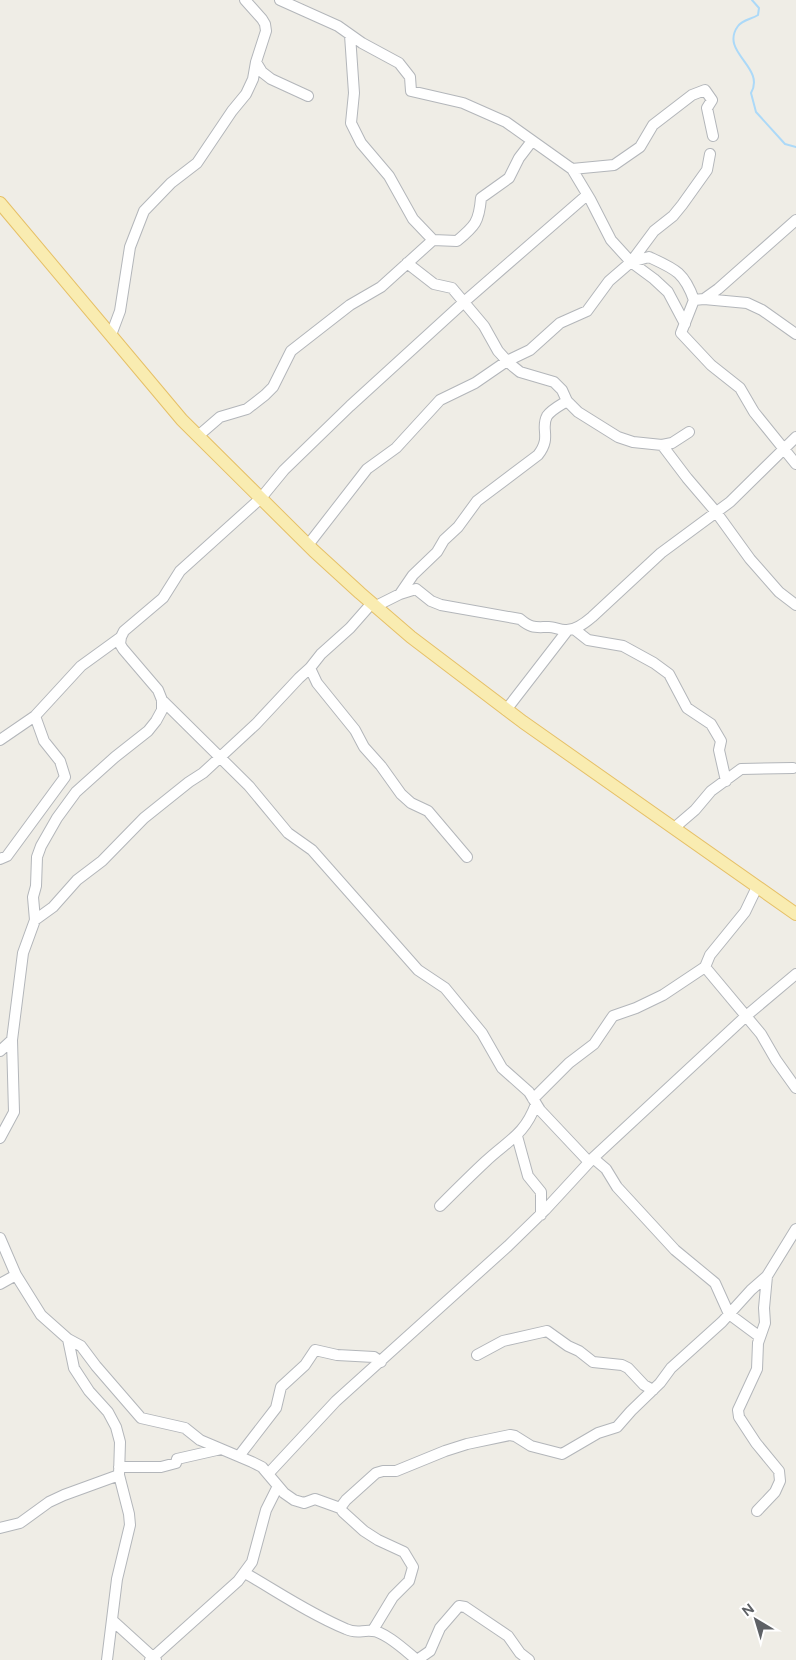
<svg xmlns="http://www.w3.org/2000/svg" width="796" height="1660" viewBox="0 0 796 1660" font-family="Figtree,sans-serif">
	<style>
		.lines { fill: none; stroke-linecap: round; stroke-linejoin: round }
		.stream { stroke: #acd9f8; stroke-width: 2 }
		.minor-casing { stroke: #b3b6ba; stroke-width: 12 }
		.major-casing { stroke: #e6c067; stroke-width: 14 }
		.minor { stroke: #fff; stroke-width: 10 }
		.major { stroke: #f9ecb1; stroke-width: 12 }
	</style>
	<rect width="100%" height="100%" fill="#efede6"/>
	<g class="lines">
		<path class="stream" d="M752 0 759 8 758 15C752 19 742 20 738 26 719 52 766 67 751 93L756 112 785 144 796 147"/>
		<defs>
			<path id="minor" d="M280 0 338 26 362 43 399 63 410 77 411 91 463 103 506 122 572 169 590 199 611 240 631 262 654 279 668 292 685 324
				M350 35 354 93 351 123 361 143 389 176 413 219 433 240
				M256 62 262 72 271 79 308 96
				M572 169 614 165 640 147 653 125 692 95 705 90 712 100 707 108 713 136
				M631 262 649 257C675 269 684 272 694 300L704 299 718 289 796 220
				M407 263 434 284 452 288 484 326 498 351 509 363 520 372 554 382 562 390 567 401 578 412 618 437 633 442 662 445 672 443 689 432
				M704 299 747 303 762 310 796 334
				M694 300 681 333 711 365 740 388 754 412 796 464
				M111 335 120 311 130 247 144 211 171 183 197 163 232 111 246 94 253 79 256 62 266 31 265 24 262 19 245 0
				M198 436 220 417 247 409 265 395 273 387 291 351 350 305 381 287 433 240 457 241C475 226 479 222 481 198L509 178 519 158 532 141
				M662 445 687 478 716 512 750 559 779 592 796 605
				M308 545 367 469 396 448 440 400 475 383 507 361 530 350 560 323 587 311 609 281 631 262 654 231 673 216 682 205 707 170 710 154
				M400 594 413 575 437 552 444 540 458 527 477 501 538 455C552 437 540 429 547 416 552 409 561 405 567 401
				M376 606 400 594 416 589 431 601 441 605 520 619C532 629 535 627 549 627 554 627 560 630 565 630 575 631 585 623 592 617L661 553 730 502 796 437
				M574 629 588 640 623 646 654 663 669 674 687 708 711 724 721 741 719 750 726 781
				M310 668 317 683 355 730 364 747 381 766 401 794 411 803 428 811 467 857
				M162 700 249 786 288 833 312 850 418 970 445 988 482 1033 502 1068 529 1092 540 1110 589 1162
				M506 710 567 631
				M0 740 35 716 81 666 121 637 124 631 163 598 180 571 261 498 284 470 350 406 464 302 587 195
				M674 828 695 810 711 791 741 769 793 768
				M0 859 7 856 65 777 60 761 44 741 35 716
				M35 920 53 907 77 880 102 861 144 818 189 782 203 773 256 724 299 678 310 668 321 654 350 628 372 603
				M705 967 761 1034 776 1060 796 1088
				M0 1051 12 1040
				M533 1099 569 1063 594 1044 613 1016 636 1008 663 995 705 967 710 955 745 912 757 887
				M517 1136 528 1176 541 1192V1215
				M0 1138 14 1112 12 1040 23 953 35 920 33 897 36 886 37 857 41 846 57 818 76 792 115 757 148 731 156 721 162 710V700L158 690 123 649 120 644 121 637
				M593 1158 606 1169 617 1187 675 1250 715 1283 729 1314 760 1337
				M440 1206C455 1191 470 1176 485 1162 508 1140 524 1136 536 1104
				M0 1238 16 1275 41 1315 68 1339 74 1368 89 1391 108 1412 116 1427 120 1442 119 1475 129 1514 130 1525 117 1579 107 1660
				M0 1284 16 1275
				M68 1339 81 1346 96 1366 141 1418 185 1428 200 1440 252 1462 262 1467 284 1493 294 1500 304 1503 315 1499 340 1508 343 1512 364 1531 378 1540 404 1552 413 1567 409 1581 393 1597 373 1630
				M477 1355 503 1341 547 1331 568 1346 579 1351 593 1362 622 1365 628 1368 644 1385 653 1390
				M239 1456 276 1408 281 1387 305 1365 315 1350 337 1355 374 1357 381 1362
				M119 1467H161L176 1463 177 1459 221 1449
				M268 1474 336 1401 508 1246 545 1210 593 1158 746 1016 796 974
				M340 1508 346 1500 376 1473 383 1471H396L445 1451 467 1444 510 1435 515 1436 531 1446 562 1454 598 1433 617 1427 631 1411 660 1383 671 1368 722 1322 751 1290 767 1276 796 1229
				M757 1511 775 1492 780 1481 779 1471 756 1443 739 1417 738 1410 757 1369 758 1343 765 1323 764 1308 767 1276
				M0 1528 20 1523 49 1502 64 1495 119 1475
				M245 1573C278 1592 310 1614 346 1629 356 1634 362 1630 372 1631 385 1631 407 1652 417 1660
				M112 1620 156 1660
				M150 1660 238 1581 252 1562 266 1510 278 1486
				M417 1660 430 1651 440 1628 459 1606 465 1607 508 1636 520 1653 529 1660"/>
			<path id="major" d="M0 203 182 420 314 551 360 593 411 637 523 722 796 914"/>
		</defs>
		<use href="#minor" class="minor-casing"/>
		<use href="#major" class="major-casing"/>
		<use href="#minor" class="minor"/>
		<use href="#major" class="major"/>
	</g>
	<g transform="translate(756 1620) rotate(322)" stroke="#ffffff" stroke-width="4" paint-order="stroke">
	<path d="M0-4L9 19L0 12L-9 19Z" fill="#5e6165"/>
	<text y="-8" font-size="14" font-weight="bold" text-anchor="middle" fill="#5e6165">N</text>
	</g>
</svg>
